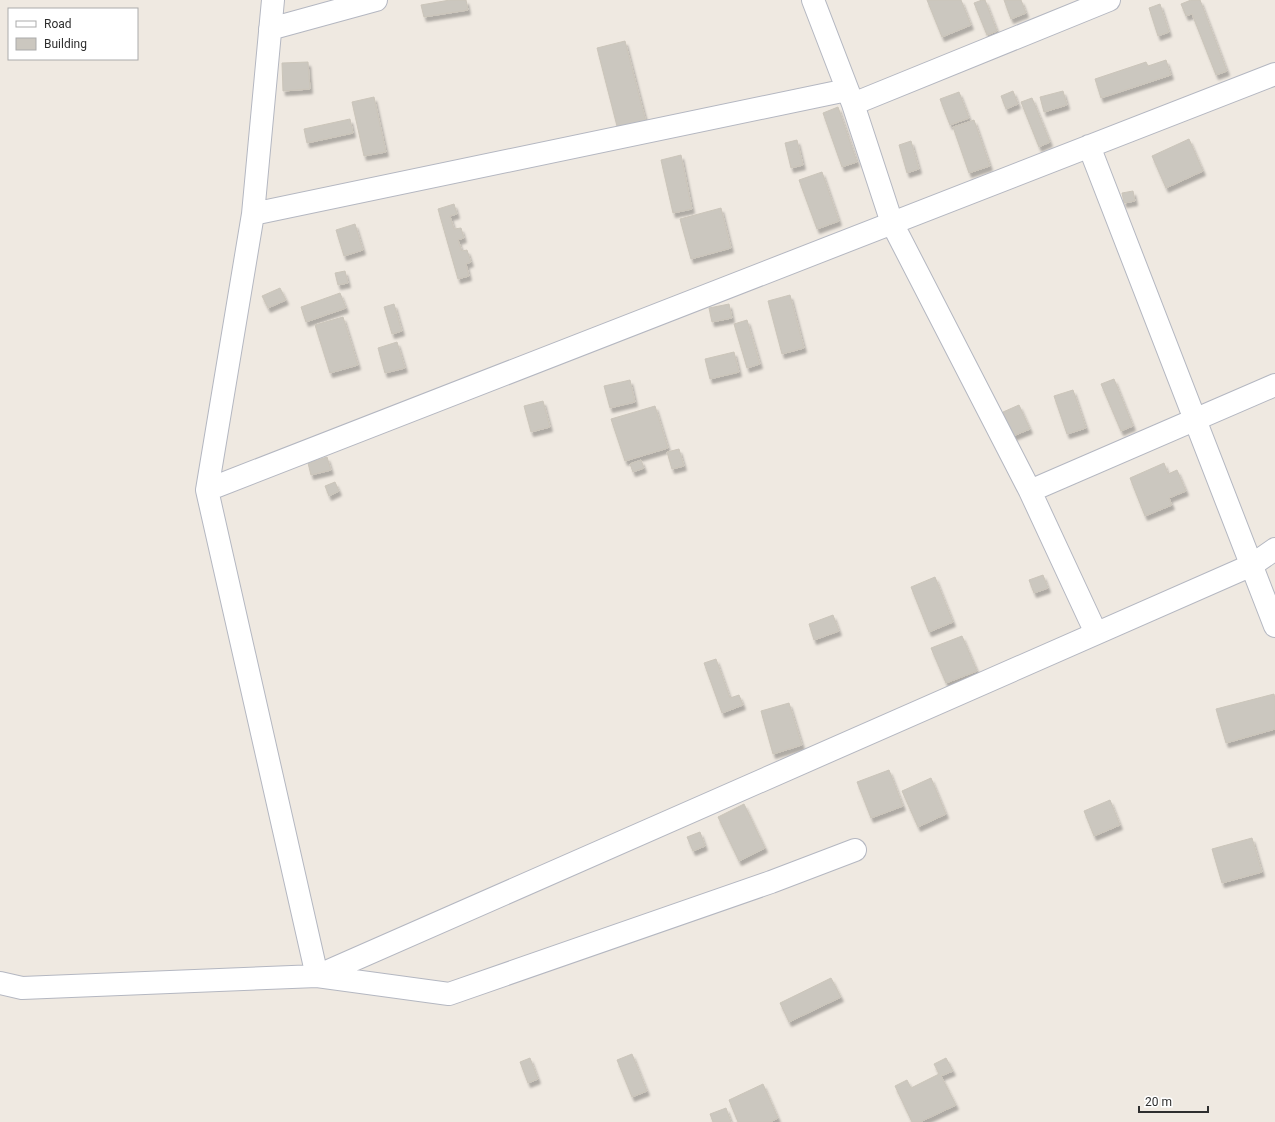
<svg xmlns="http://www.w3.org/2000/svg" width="1275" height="1122" viewBox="0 0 1275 1122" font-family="Roboto,sans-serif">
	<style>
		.building { fill: #cbc7bf; stroke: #cbc5ba; filter: url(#shadow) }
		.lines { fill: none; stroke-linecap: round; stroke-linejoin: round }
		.minor-casing { stroke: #b4b7c1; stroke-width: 24 }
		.minor { stroke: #fff; stroke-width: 22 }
	</style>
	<defs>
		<filter id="shadow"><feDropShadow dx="2.5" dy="4.5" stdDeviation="1" flood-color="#0004"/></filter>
	</defs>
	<rect width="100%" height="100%" fill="#efe9e1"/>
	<path class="building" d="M450 0H466L468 10 424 17 421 5Z
		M927 0H961L971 25 942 37Z
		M982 0H985L997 31 987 35 974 3Z
		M1004 0H1021L1026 13 1011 19Z
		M1191 0H1200L1227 71 1216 75 1192 14 1186 16 1181 4Z
		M1160 4 1169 32 1158 36 1149 8Z
		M625 41 646 122 618 130 597 48Z
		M1166 60 1171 75 1101 98 1095 79 1146 62 1148 66Z
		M308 62 310 89 283 91 282 63Z
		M1013 91 1018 104 1006 109 1001 96Z
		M1063 91 1067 105 1044 112 1040 97Z
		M959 92 969 118 950 125 940 99Z
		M374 97 386 152 364 156 352 102Z
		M1032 98 1050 142 1039 147 1021 102Z
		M838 107 857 162 842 167 823 113Z
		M350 119 353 133 307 143 304 129Z
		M974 120 990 166 969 173 953 127Z
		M1189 139 1203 171 1166 188 1152 156Z
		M797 140 803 165 791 168 785 143Z
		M911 141 919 169 907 173 899 145Z
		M681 155 692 209 673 213 661 160Z
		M822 172 839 221 817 229 799 180Z
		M1133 191 1135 201 1124 203 1122 193Z
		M454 204 457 214 450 216 454 229 461 228 464 238 458 240 462 251 467 250 471 262 466 264 469 276 458 279 438 209Z
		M721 208 731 248 691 259 680 219Z
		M355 224 363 250 344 256 336 230Z
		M345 271 348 283 338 285 335 273Z
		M280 288 286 300 268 308 262 296Z
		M340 293 346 308 306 322 301 307Z
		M790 295 804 348 782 354 768 301Z
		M394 304 402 331 392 334 384 307Z
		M729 304 732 318 712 322 709 308Z
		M343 317 358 365 330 373 315 325Z
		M747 320 760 364 747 368 734 324Z
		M397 342 405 368 385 373 378 348Z
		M734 352 739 372 710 379 705 359Z
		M1114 379 1133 426 1121 431 1101 384Z
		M630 380 635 402 610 408 604 386Z
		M1073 390 1086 428 1067 434 1054 396Z
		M543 401 550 427 531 432 524 406Z
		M1019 405 1030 429 1013 436 1003 412Z
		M655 406 668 448 625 461 611 419Z
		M679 449 684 466 672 469 667 452Z
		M327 457 331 470 311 475 308 463Z
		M641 460 644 468 633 472 630 464Z
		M1164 463 1168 474 1177 470 1186 491 1169 498 1172 505 1145 516 1130 478Z
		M335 482 339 491 329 496 325 486Z
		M1043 575 1048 588 1034 593 1029 580Z
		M935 577 953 622 929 632 911 587Z
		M833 615 839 631 814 640 809 624Z
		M962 636 977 671 946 683 931 648Z
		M716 659 730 698 739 695 743 705 722 713 704 663Z
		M1274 694 1275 699V729L1226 743 1216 709Z
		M789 703 802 745 773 754 761 711Z
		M889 770 903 806 871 818 857 782Z
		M931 778 946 814 918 827 902 791Z
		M1110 800 1120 825 1094 836 1084 811Z
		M744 804 765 848 739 861 718 817Z
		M700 832 705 846 693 851 687 837Z
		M1252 838 1262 872 1222 883 1212 849Z
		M831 978 841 997 789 1022 780 1003Z
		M632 1054 647 1091 632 1097 617 1060Z
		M530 1058 538 1079 528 1083 520 1062Z
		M946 1058 953 1071 941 1076 956 1105 920 1122H912L895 1086 907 1080 911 1088 939 1074 934 1064Z
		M763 1084 778 1118 770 1122H738L729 1100Z
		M726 1108 731 1122H713L710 1114Z"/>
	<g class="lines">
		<defs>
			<path id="minor" d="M273 0 253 214 207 490 317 976 1252 565 1275 549
				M813 0 853 104 892 223 1030 491 1096 633
				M270 29 376 0
				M853 104 1109 0
				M1089 146 1275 626
				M253 214 847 90
				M207 490 1275 74
				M1030 491 1275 385
				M0 983 22 988 317 976 449 994 771 882 855 850"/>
		</defs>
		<use href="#minor" class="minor-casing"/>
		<use href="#minor" class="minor"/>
	</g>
	<rect x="8" y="8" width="130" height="52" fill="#ffffff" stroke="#ababab"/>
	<rect x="16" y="21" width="20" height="6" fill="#ffffff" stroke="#ababab"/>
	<text x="44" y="28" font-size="12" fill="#2e2e2e">Road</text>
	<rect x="16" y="38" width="20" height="12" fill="#cbc7bf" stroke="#ababab"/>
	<text x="44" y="48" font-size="12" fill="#2e2e2e">Building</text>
	<path d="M1139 1106v6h69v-6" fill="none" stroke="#2e2e2e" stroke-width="2"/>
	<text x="1145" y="1106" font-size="12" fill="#2e2e2e" stroke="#ffffff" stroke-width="3" paint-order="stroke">20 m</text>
</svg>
